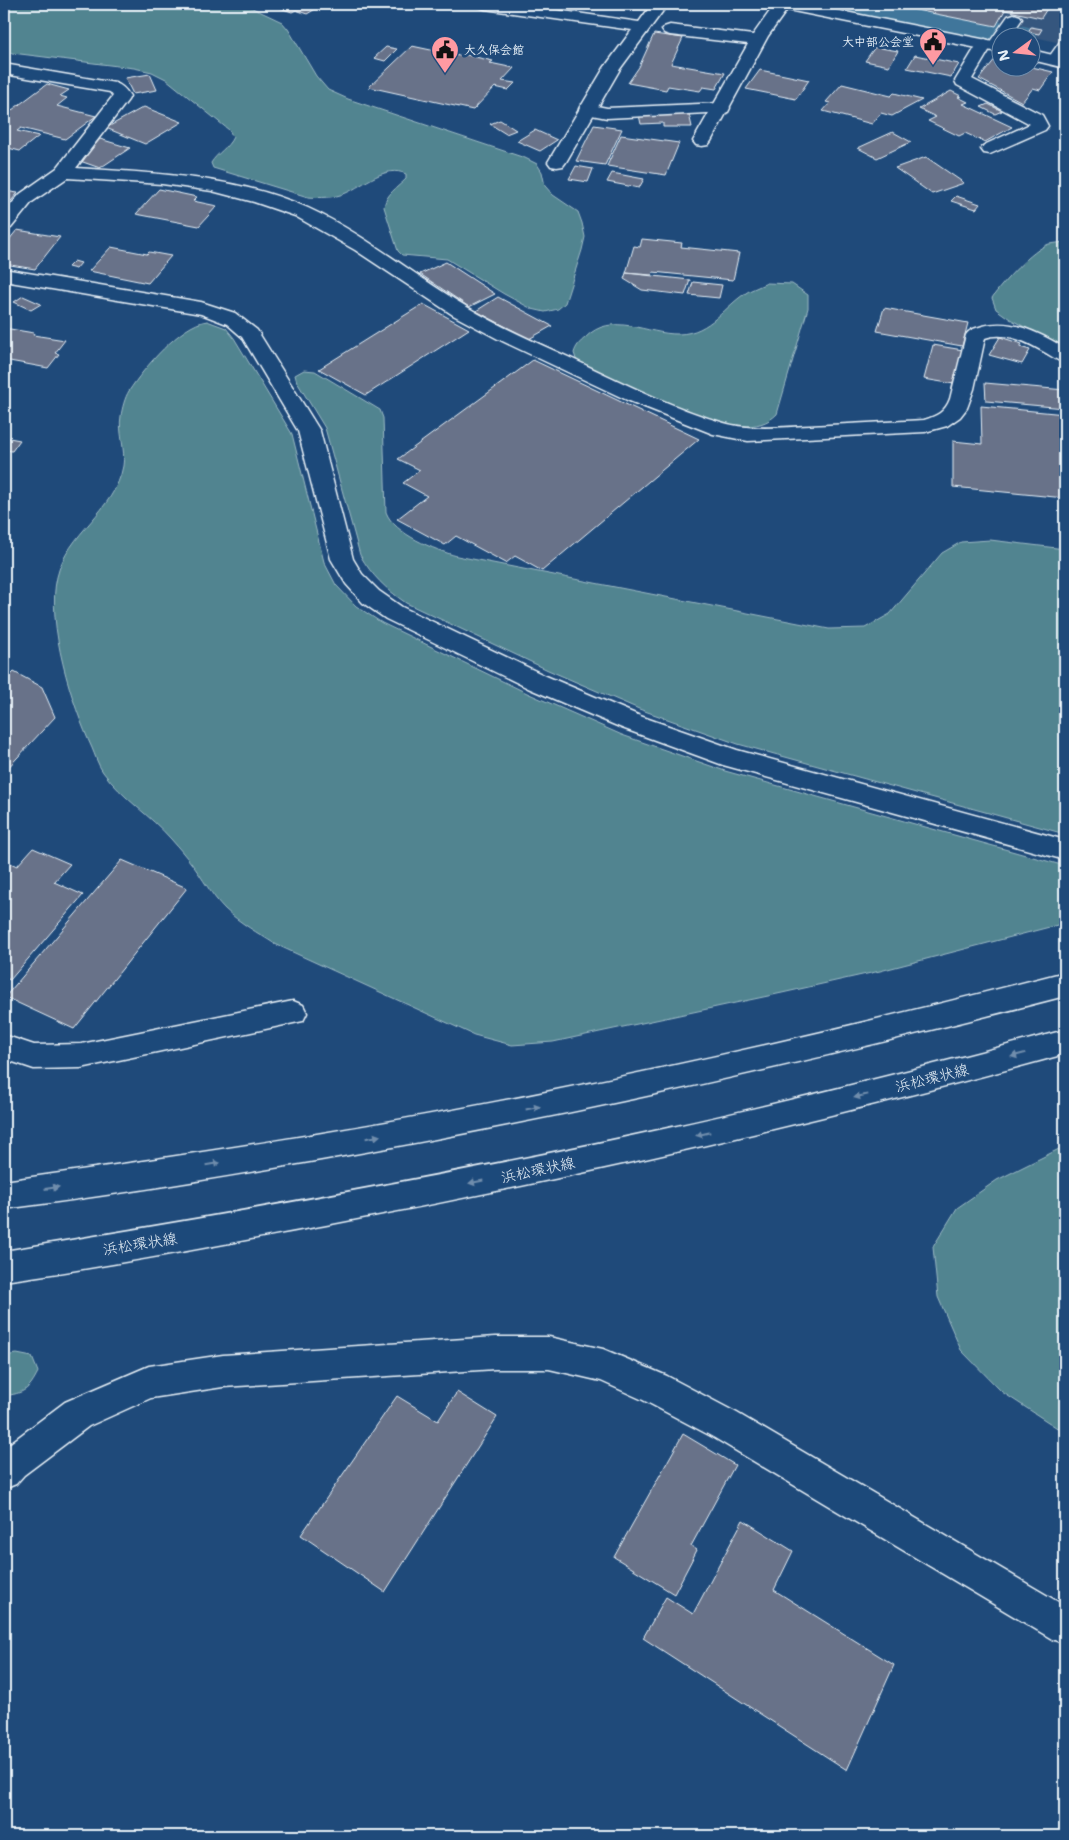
<svg xmlns="http://www.w3.org/2000/svg" width="1069" height="1840" viewBox="0 0 1069 1840" font-family="'Shantell Sans','Klee One',sans-serif">
	<style>
		.built { fill: #35567e }
		.green { fill: #518490; stroke: #9cbac4 }
		.lines { fill: none; stroke-linecap: round; stroke-linejoin: round }
		.river { fill: #3f769b; fill-rule: evenodd }
		.building { fill: #687289; stroke: #e8f1f8 }
		.service-casing { stroke: #e8f1f8; stroke-width: 3 }
		.minor-casing { stroke: #e8f1f8; stroke-width: 3 }
		.secondary-casing { stroke: #e8f1f8; stroke-width: 3 }
		.primary-casing { stroke: #e8f1f8; stroke-width: 3 }
		.service { fill: #1f4a7a; fill-rule: evenodd }
		.minor { fill: #1f4a7a; fill-rule: evenodd }
		.secondary { fill: #1f4a7a; fill-rule: evenodd }
		.primary { fill: #1f4a7a; fill-rule: evenodd }
		.oneway { fill: #6f8dac }
		.labels { text-anchor: middle; stroke-width: 5; stroke-linejoin: round; paint-order: stroke }
		.far-poi-label { font-size: 12px; font-weight: bold; fill: #e8f1f8; stroke: #1f4a7a; text-anchor: end }
		.street-label { font-size: 15px; fill: #e8f1f8; stroke: #1f4a7a }
	</style>
	<rect width="100%" height="100%" fill="#1f4a7a"/>
	<filter id="ink" filterUnits="userSpaceOnUse"><feTurbulence type="fractalNoise" baseFrequency=".02" numOctaves="2"/><feDisplacementMap in="SourceGraphic" scale="10" xChannelSelector="R" yChannelSelector="G"/><feConvolveMatrix kernelMatrix="1 2 1 2 8 2 1 2 1" color-interpolation-filters="sRGB"/></filter>
	<g filter="url(#ink)">
		<path class="built" d="M875 4H1065V44L975 23Z"/>
		<path class="green" d="M4 4H244L282 22 288 29 316 76 328 90 348 99 525 158 537 164 542 172 545 186 553 195 578 212 582 223 585 237 582 250 565 303 558 309 545 312 532 309 504 294 447 259 402 255 398 251 384 207C386 194 397 188 406 179V174C386 164 364 185 346 193 334 198 321 198 308 197L213 168 211 163C217 153 228 148 233 137L229 130 166 79 152 72 134 68 4 52Z
			M1065 242V349L1010 319 996 309 992 298C1002 283 1032 250 1049 244 1054 243 1060 243 1065 242Z
			M767 283 792 284 808 295V308L777 414C767 424 756 426 742 426 722 426 702 416 684 409 649 395 616 380 582 365L576 359 574 353C576 346 580 342 585 338 612 310 647 335 679 334 711 333 724 306 749 291 755 288 761 286 767 283Z
			M207 321 226 328 234 338 292 434 324 562 336 585 356 606 382 623 527 693 622 735 725 771 1065 866V923L880 971 782 993 553 1042 512 1045 474 1035 275 944C258 933 240 923 225 909 211 895 203 878 191 863 185 855 178 847 171 839 150 815 122 798 103 772 98 765 95 755 92 748 72 705 46 623 57 577 67 533 115 511 123 466 126 449 118 432 121 416 122 409 125 397 129 391 144 368 180 325 207 321Z
			M304 370 315 371 380 410 383 418 386 512C394 534 435 550 457 556L829 629 865 628 890 614 942 553 961 542 990 540 1065 549V834L738 744 639 709 548 670 406 603C386 589 372 576 360 555L325 428 297 382 295 375Z
			M1065 1146V1433L1002 1392 961 1350 938 1297 933 1247 957 1208 997 1180Z
			M17 1354 32 1357 38 1372C29 1390 24 1393 4 1396V1356Z"/>
		<g class="lines">
			<path class="river" d="M820 4H917L1029 27 1037 38 1032 45V38H1002V51L827 15Z"/>
		</g>
		<path class="building" d="M279 4H324L307 14 296 10 292 12 277 7 282 5Z
			M886 4H1065V10L1048 7 1041 18 1005 10 996 26Z
			M1031 27 1042 29 1039 34 1028 32Z
			M654 34 683 38 671 64 725 73 716 89 703 87 700 91 668 86 666 90 628 83 639 67Z
			M412 46 459 56 462 54 493 61 490 63 514 68 502 81 515 83 508 90 495 87 473 110 369 87Z
			M386 47 397 49 385 61 374 58Z
			M875 47 898 51 889 66 865 61Z
			M915 55 959 64 951 77 907 68Z
			M996 58 1002 60V68L1032 67 1053 72 1040 90 1033 88 1022 102 979 79Z
			M760 70 809 80 796 99 746 89Z
			M150 74 157 90 133 94 125 78Z
			M47 84 69 90 60 96 67 98 57 106 96 116 65 139 21 128 17 131 39 136 20 151 4 147V116Z
			M842 84 891 96 894 93 922 100 892 116 881 113 872 124 823 111 830 103 826 102Z
			M951 91 961 96 958 97 968 102 963 104 1012 127 985 142 965 133 959 136 928 121 936 117 919 109Z
			M988 104 1002 111 995 114 981 107Z
			M144 107 182 122 145 144 106 128Z
			M689 114 692 127H663V123L641 124 639 115Z
			M500 120 516 130 506 134 490 124Z
			M594 125 622 129 605 165 576 161Z
			M535 130 557 140 540 151 517 141Z
			M893 132 911 142 877 158 858 148Z
			M621 135 679 143 666 175 607 166Z
			M100 139 130 148 100 168 80 161Z
			M926 157 964 183 932 194 895 168Z
			M576 166 593 169 588 182 569 179Z
			M612 173 644 179 639 188 607 182Z
			M159 189 197 197 193 201 217 206 199 226 136 214Z
			M4 191 18 193 4 209Z
			M956 196 980 204 976 209 951 201Z
			M17 230 60 237 35 269 4 264V246Z
			M642 239 682 243 681 247 739 253 733 280 653 272 652 275 626 273 634 246 640 247Z
			M111 247 147 254 149 252 171 256 148 283 89 271Z
			M74 261 81 263 76 269 68 267Z
			M446 262 495 294 469 307 420 274Z
			M626 273 690 280 685 295 642 290 624 279Z
			M693 282 722 285 719 298 689 295Z
			M23 296 41 304 31 310 14 302Z
			M498 297 552 326 529 339 476 311Z
			M423 304 469 329 366 395 319 369Z
			M884 308 968 323 962 346 877 331Z
			M4 328 34 333 33 335 65 340 55 353 59 354 48 368 4 360Z
			M1000 337 1022 344 1020 347 1030 350 1022 364 989 355Z
			M933 345 963 350 954 384 924 379Z
			M533 360 699 439 542 571 515 556 506 563 456 536 445 545 397 519 427 496 403 483 420 470 398 459Z
			M985 383 1065 390V408L986 401Z
			M981 406 1065 414V498L953 487V441L982 444Z
			M4 437 20 440 12 451 4 450Z
			M14 672 42 687 55 717 4 772V682Z
			M33 848 70 864 54 882 83 895 10 980 4 977V866L8 862 17 866Z
			M122 860 187 888 74 1029 5 997Z
			M457 1392 497 1417 385 1592 301 1535 397 1396 438 1421Z
			M683 1434 735 1465 691 1546 697 1550 674 1594 614 1557Z
			M743 1520 793 1551 774 1590 894 1665 847 1770 643 1638 666 1597 693 1614Z"/>
		<g class="lines">
			<defs>
				<path id="service" d="M1014 14 1020 16 1022 19 1009 38H1002L1001 49H989L987 46 989 43 1008 16Z
					M1065 41V57L1061 63H1049L1047 60 1059 43Z
					M722 103 728 104 730 108 728 112 607 118 581 113 579 109 581 105 587 104 607 108Z"/>
				<path id="minor" d="M477 4H515L639 22 652 4H668L620 69 566 162 563 166 557 167 551 166 548 162 604 68 632 30 485 9 479 7Z
					M775 4H791L768 36 711 141 708 145 702 146 696 145 693 141 748 44 670 35 664 33 662 30 664 27 670 25 753 35Z
					M985 39 991 41 993 44 972 79 1042 115 1048 126 1045 130 990 154 984 153 981 149 984 145 1030 124 957 85 955 81 979 41Z
					M4 64 115 83C122 85 126 90 130 96L128 100 76 168C152 173 238 176 308 208 365 234 413 275 467 307 502 328 540 344 577 361 625 384 673 408 724 423 751 431 782 427 810 426 848 424 886 422 924 420 937 416 945 412 950 399L966 335C970 329 976 328 983 326 1012 318 1041 334 1065 348V362L1058 360C1037 348 1010 329 985 338L974 389 967 408 960 417 947 426 925 432 748 441 713 434 627 400 498 339 453 315 355 250 295 216 254 202 212 191 162 184 67 178 32 202 11 228 4 229V213L20 194 57 168 113 96 110 92 4 74Z
					M4 269 201 302 235 313 257 330 320 431 353 559 362 574 379 591 402 607 546 676 640 716 737 750 1065 840V860L723 765 622 728 528 688 386 619 363 603 346 584 331 559 298 431 242 337 227 324 201 314 4 281Z
					M293 1001 303 1005 307 1013 303 1021 81 1068 34 1069 4 1059V1035L34 1045 81 1044Z
					M495 1337H549L603 1349 667 1376 737 1413 1065 1606V1644L1052 1639 713 1437 643 1400 601 1381 549 1369H495L223 1387 151 1398 89 1426 24 1475 16 1484 4 1489V1448L65 1402 149 1366 223 1355Z"/>
				<path id="secondary" d="M775 4H805L1002 43V53L783 9 777 7Z
					M1032 50 1065 58V68L1032 60Z"/>
				<path id="primary" d="M1065 972V996C819 1060 572 1116 321 1160 216 1178 110 1196 4 1209V1181C183 1156 363 1129 541 1093 717 1058 891 1017 1065 972Z
					M1065 1030V1054C821 1121 575 1178 326 1225 219 1245 112 1266 4 1281V1251C226 1215 448 1176 668 1128 801 1099 933 1065 1065 1030Z"/>
			</defs>
			<use href="#service" class="service-casing"/>
			<use href="#minor" class="minor-casing"/>
			<use href="#secondary" class="secondary-casing"/>
			<use href="#primary" class="primary-casing"/>
			<use href="#service" class="service"/>
			<use href="#minor" class="minor"/>
			<use href="#secondary" class="secondary"/>
			<use href="#primary" class="primary"/>
		</g>
		<defs><path id="oneway-solid" d="M-6-.8H1V-3.2L6.5 0L1 3.2V.8H-6Z" transform="scale(1.25)"/></defs>
		<g class="oneway">
			<use href="#oneway-solid" transform="translate(1018 1055) rotate(165)"/>
			<use href="#oneway-solid" transform="translate(861 1096) rotate(166)"/>
			<use href="#oneway-solid" transform="translate(533 1108) rotate(-11)"/>
			<use href="#oneway-solid" transform="translate(703 1134) rotate(167)"/>
			<use href="#oneway-solid" transform="translate(373 1137) rotate(-10)"/>
			<use href="#oneway-solid" transform="translate(213 1164) rotate(-9)"/>
			<use href="#oneway-solid" transform="translate(476 1182) rotate(169)"/>
			<use href="#oneway-solid" transform="translate(52 1188) rotate(-8)"/>
		</g>
	</g>
	<defs>
		<symbol id="civic-pin" viewBox="-11 -11 22 30"><path d="M0 17L-7.5 6A9.5 9.5 0 1 1 7.5 6Z" fill="#ff9aa2" stroke="#1f4a7a"/><path d="M-.6-6.5H3V-4.5H.6V-3L4-1V1h2V6H-6V1h2V-1L-.6-3ZM-1.2 2.5V6h2.4V2.5Z" fill="#111"/></symbol>
	</defs>
	<g fill-rule="evenodd">
		<use href="#civic-pin" x="917" y="26" width="32" height="43"/>
		<use href="#civic-pin" x="429" y="34" width="32" height="43"/>
	</g>
	<g class="labels">
		<g class="far-poi-label">
			<text x="914" y="46">大中部公会堂</text>
			<text x="464" y="54" text-anchor="start">大久保会館</text>
		</g>
		<g class="street-label">
			<text transform="translate(932 1078) rotate(-14)" y="5">浜松環状線</text>
			<text transform="translate(538 1170) rotate(-12)" y="5">浜松環状線</text>
			<text transform="translate(140 1244) rotate(-9)" y="5">浜松環状線</text>
		</g>
	</g>
	<rect width="1069" height="1840" fill="none" stroke="#1f4a7a" stroke-width="20"/>
	<rect x="10" y="10" width="1049" height="1820" fill="none" stroke="#e8f1f8" stroke-width="2" filter="url(#ink)"/>
	<g transform="translate(1016 52) rotate(255)"><circle r="24" fill="#1f4a7a" stroke="#6f8dac"/>
	<path d="M0-4L9 19L0 12L-9 19Z" fill="#ff9aa2"/>
	<text y="-8" font-size="14" font-weight="bold" text-anchor="middle" fill="#e8f1f8">N</text>
	</g>
</svg>
